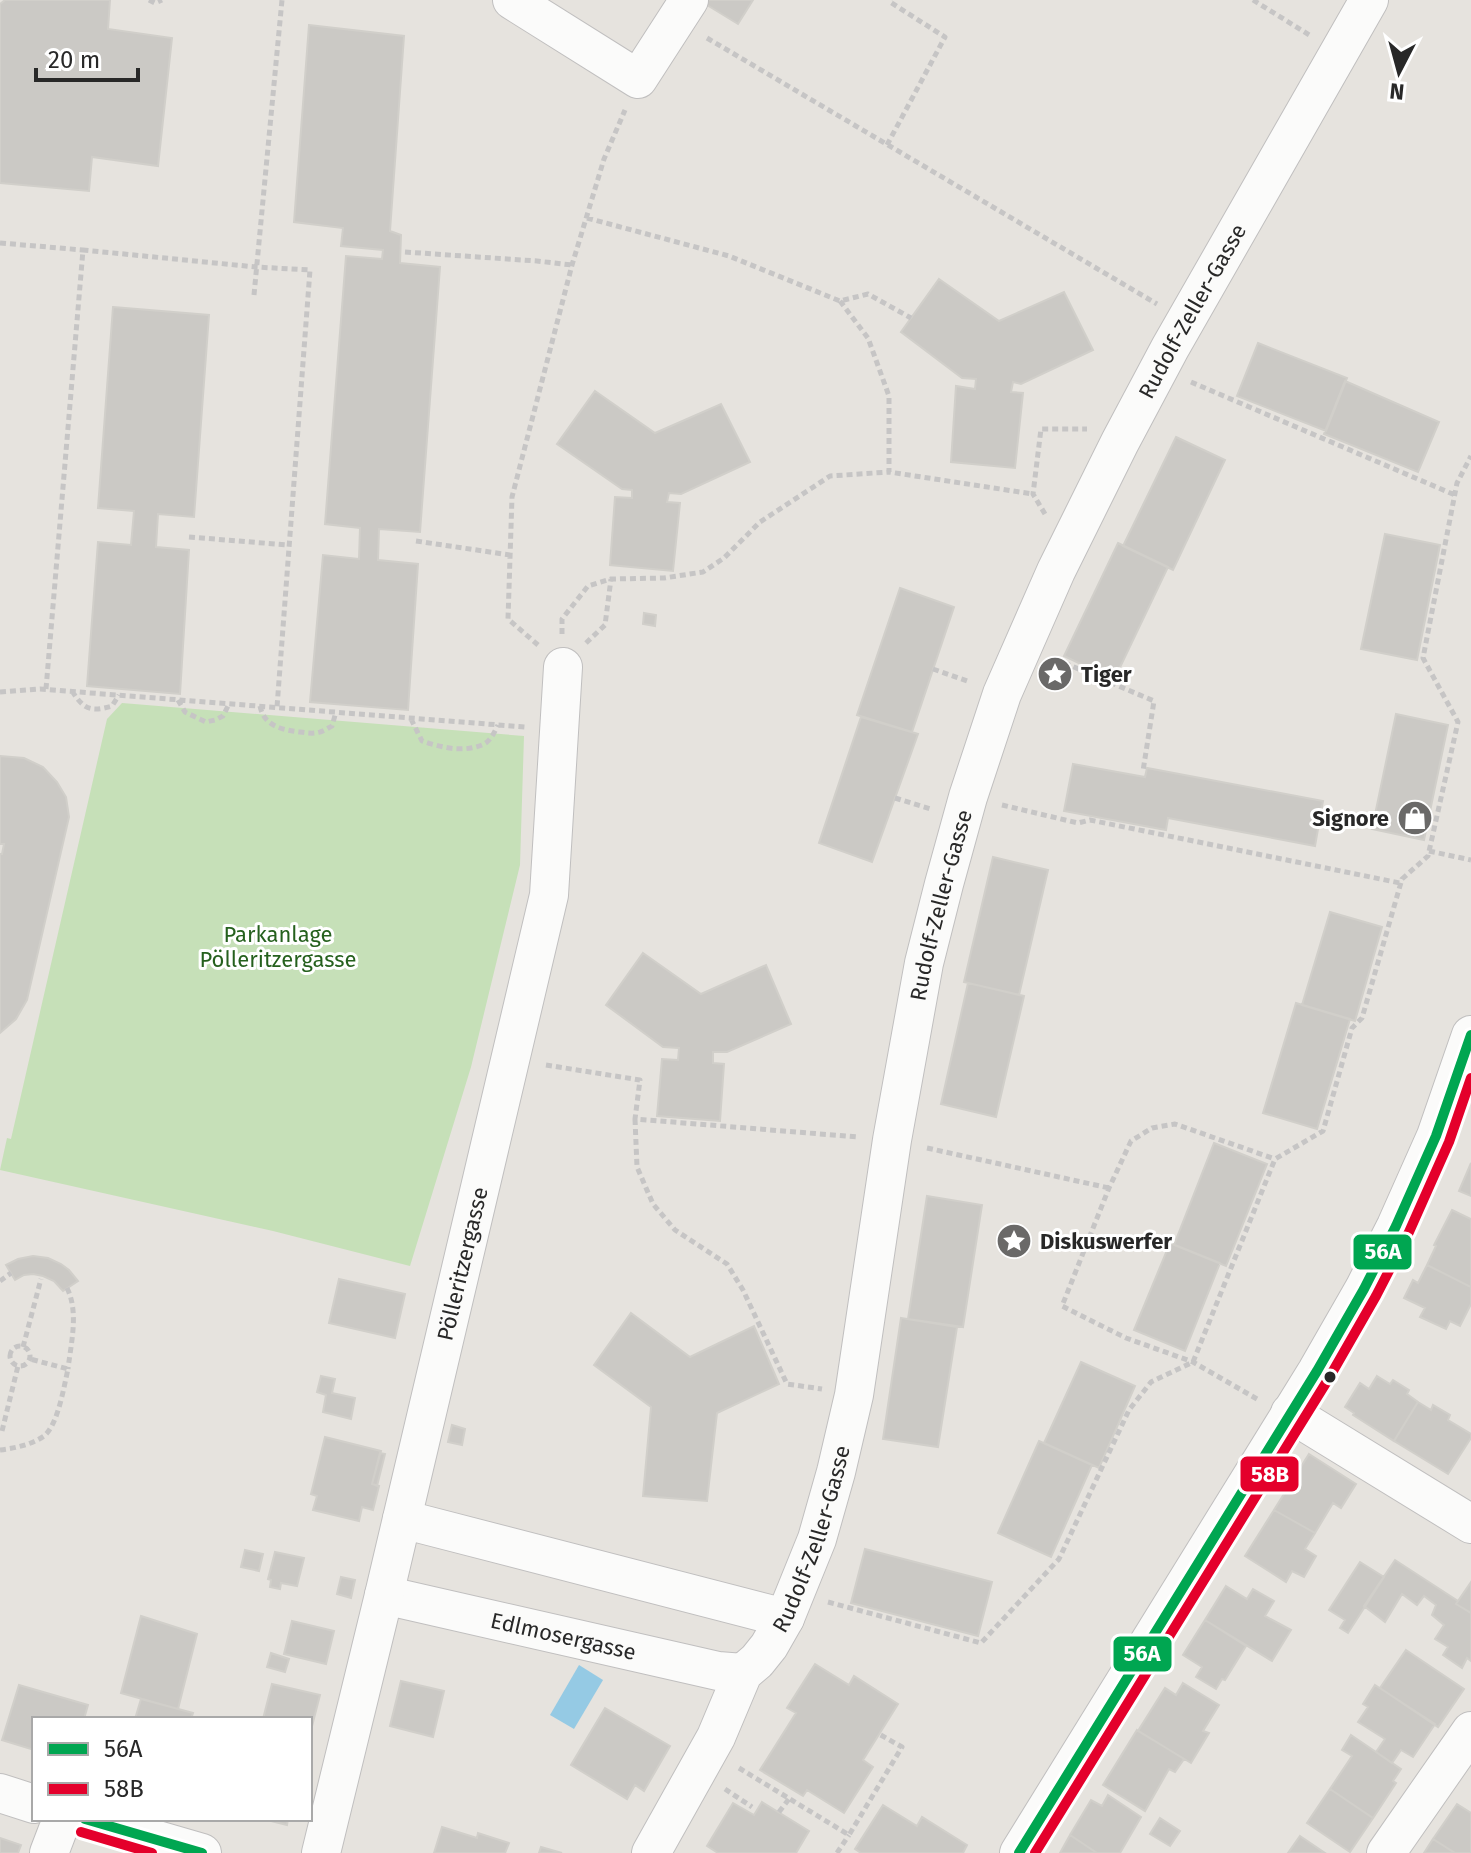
<svg xmlns="http://www.w3.org/2000/svg" width="1471" height="1853" viewBox="0 0 1471 1853" font-family="'Fira Sans',sans-serif">
	<style>
		.green { fill: #c6e0b8 }
		.water { fill: #95cae4 }
		.building { fill: #cbc9c5; stroke: #d1cfca; stroke-width: 2 }
		.lines { fill: none; stroke-linecap: round; stroke-linejoin: round }
		.minor-casing { stroke: #c0bfbf; stroke-width: 40 }
		.path { stroke: #c6c5c5; stroke-width: 5; stroke-dasharray: 6 4; stroke-linecap: butt }
		.minor { stroke: #fbfbfa; stroke-width: 38 }
		.bus-1-casing { stroke: #fff; stroke-width: 16 }
		.bus-2-casing { stroke: #fff; stroke-width: 16 }
		.bus-1 { stroke: #00a651; stroke-width: 10 }
		.bus-2 { stroke: #e4002b; stroke-width: 10 }
		.bus-dot { fill: #282828; stroke: #fff; stroke-width: 3 }
		.labels { text-anchor: middle; stroke-width: 6; stroke-linejoin: round; paint-order: stroke }
		.street-label { font-size: 22px; fill: #282828; stroke: #fff }
		.poi-label { font-size: 22px; font-weight: bold; fill: #282828; stroke: #fff; text-anchor: start }
		.park-label { font-size: 22px; fill: #25601d; stroke: #fff }
		.line-badge { stroke: #fff; stroke-width: 3 }
		.badge-label { font-size: 22px; text-anchor: middle; font-weight: bold; fill: #fff }
	</style>
	<rect width="100%" height="100%" fill="#e6e3de"/>
	<path class="green" d="M122 703 524 736 520 865 471 1067 410 1266 273 1231 0 1170 7 1138 11 1139 107 719Z"/>
	<path class="water" d="M579 1665 603 1680 574 1729 550 1715Z"/>
	<path class="building" d="M5 0H110L108 29 172 38 158 166 92 157 89 191 0 183V4Z
		M703 0H753L738 24 702 2Z
		M309 25 404 36 390 231 401 235 400 263 440 267 420 532 379 529 378 560 418 564 408 710 310 702 323 555 359 559 360 528 325 524 346 256 382 259 383 250 341 246 343 228 294 222Z
		M939 279 999 321 1064 292 1093 350 1021 384 1013 382 1011 392 1023 393 1015 468 951 462 956 386 975 389 976 379 962 378 901 332Z
		M113 307 209 315 194 517 158 514 156 547 189 550 180 694 87 686 98 542 131 545 134 511 98 508Z
		M1258 343 1347 378 1326 431 1237 396Z
		M1345 381 1439 422 1418 472 1324 434Z
		M595 391 655 433 721 404 750 462 681 494 669 493 667 502 680 503 673 571 610 565 615 497 632 498V490L622 489 557 444Z
		M1176 437 1225 460 1173 570 1123 546Z
		M1385 534 1440 545 1417 660 1361 649Z
		M1118 543 1168 567 1114 680 1064 656Z
		M900 588 954 607 912 732 857 715Z
		M644 613 656 615 655 626 643 624Z
		M1396 714 1448 725 1424 840 1372 829Z
		M861 717 918 734 872 862 819 843Z
		M0 756 24 758 43 767 57 782 66 797 69 817 27 1000 16 1019 0 1033V854H2L4 844H0Z
		M1073 764 1145 777 1147 768 1323 801 1315 846 1168 818 1166 830 1064 811Z
		M993 857 1048 870 1019 995 964 982Z
		M1330 912 1382 927 1355 1021 1302 1005Z
		M643 953 701 994 766 965 791 1024 727 1052H713V1063L724 1064 720 1121 657 1116 662 1059 678 1060 679 1048 663 1047 606 1005Z
		M968 983 1024 996 996 1117 941 1104Z
		M1296 1003 1350 1019 1317 1129 1263 1113Z
		M1214 1143 1267 1164 1226 1266 1174 1245Z
		M1471 1163V1196L1459 1191Z
		M927 1196 982 1205 963 1327 908 1319Z
		M1452 1210 1471 1219V1287L1427 1265 1436 1246 1434 1245Z
		M1170 1243 1220 1263 1185 1351 1134 1330Z
		M33 1256 48 1258 61 1264 69 1270 78 1281 63 1291 54 1281 43 1276 33 1274 24 1275 15 1280 6 1265 18 1259Z
		M1427 1265 1471 1287V1304L1460 1326 1450 1321 1446 1329 1420 1317 1425 1308 1404 1298 1413 1280 1418 1283Z
		M339 1279 405 1294 395 1338 329 1323Z
		M631 1313 690 1357 754 1326 779 1384 717 1413 707 1501 643 1496 651 1407 594 1365Z
		M901 1318 957 1327 938 1447 883 1439Z
		M1081 1362 1135 1386 1099 1468 1044 1443Z
		M321 1376 335 1379 332 1393 355 1398 351 1419 323 1412 326 1395 317 1392Z
		M1377 1376 1390 1384 1393 1380 1409 1390 1407 1394 1418 1402 1394 1441 1353 1415 1354 1413 1345 1407 1360 1383 1369 1389Z
		M1418 1402 1431 1410 1433 1405 1450 1415 1448 1420 1471 1434V1438L1448 1474 1394 1441Z
		M452 1425 465 1429 462 1445 448 1442Z
		M325 1437 381 1451 372 1484 379 1486 373 1510 362 1507 359 1521 313 1510 317 1496 311 1494Z
		M1039 1441 1092 1465 1051 1557 998 1533Z
		M380 1453 385 1454 377 1486 372 1484Z
		M1309 1454 1356 1484 1341 1508 1333 1503 1315 1533 1274 1510Z
		M1274 1510 1315 1533 1305 1549 1316 1556 1304 1577 1292 1571 1286 1582 1245 1556Z
		M865 1549 992 1582 978 1636 851 1603Z
		M245 1550 263 1554 259 1571 241 1567Z
		M275 1552 304 1558 297 1586 281 1583 280 1589 270 1587 271 1580 268 1579Z
		M1395 1560 1458 1601 1456 1604 1471 1613V1661L1467 1658 1462 1668 1443 1655 1448 1647 1435 1639 1444 1625 1432 1615 1436 1605 1424 1596 1417 1605 1402 1594 1385 1622 1364 1606Z
		M1360 1562 1384 1577 1348 1633 1340 1628 1345 1620 1329 1610Z
		M341 1577 355 1580 351 1598 337 1594Z
		M1471 1582V1613L1456 1604Z
		M1226 1586 1247 1599 1253 1589 1274 1601 1265 1616 1291 1630 1272 1661 1205 1620Z
		M141 1616 197 1634 178 1709 121 1693Z
		M1205 1620 1246 1646 1225 1680 1222 1679 1216 1689 1196 1677 1202 1667 1183 1655Z
		M292 1621 334 1631 326 1664 284 1654Z
		M1406 1650 1464 1689 1438 1727 1380 1688Z
		M271 1653 289 1659 285 1672 267 1667Z
		M815 1664 849 1685 854 1676 898 1704 863 1760 873 1767 844 1813 807 1790 803 1796 760 1770 796 1713 787 1708Z
		M401 1681 444 1691 433 1737 390 1726Z
		M1183 1683 1219 1705 1203 1731 1209 1733 1191 1763 1138 1731 1165 1688 1176 1695Z
		M272 1684 320 1695 310 1734V1719H263Z
		M19 1685 88 1705 84 1719H34V1750L2 1740Z
		M1375 1685 1435 1724 1413 1757 1401 1750 1392 1763 1376 1752 1385 1739 1358 1722 1368 1707 1363 1704Z
		M141 1699 193 1713 191 1719H135Z
		M605 1708 670 1746 644 1791 635 1785 627 1799 571 1765Z
		M1137 1730 1184 1759 1175 1772 1169 1769 1145 1811 1103 1785Z
		M1351 1735 1401 1769 1393 1781 1396 1783 1373 1818 1330 1789 1352 1756 1342 1750Z
		M1330 1789 1373 1818 1350 1852 1307 1823Z
		M1108 1795 1141 1817 1120 1853H1097L1070 1835 1091 1800 1102 1806Z
		M762 1802 809 1831 796 1853H718L707 1846 733 1803 754 1815Z
		M1457 1804 1471 1813V1853H1455L1433 1839Z
		M883 1805 917 1826 922 1817 967 1845 963 1853H861L855 1849Z
		M1160 1818 1180 1831 1170 1846 1150 1834Z
		M263 1819H288L287 1825Z
		M442 1827 477 1838 478 1833 509 1843 505 1853H434Z
		M1070 1835 1097 1853H1060Z
		M1300 1836 1325 1853H1288Z
		M0 1838 21 1845 18 1853H0Z
		M1433 1839 1455 1853H1424Z
		M541 1847 562 1853H539Z"/>
	<g class="lines">
		<defs>
			<g id="minor">
				<path d="M512 0 638 79 689 0"/>
				<path d="M1290 1413 1471 1524"/>
				<path d="M402 1519 785 1618"/>
				<path id="s1" d="M384 1595 718 1671 743 1673"/>
				<path d="M0 1793 34 1804"/>
				<path d="M85 1819 202 1853"/>
				<path d="M49 1853 62 1819"/>
				<path id="s2" d="M321 1853 384 1595 549 895 563 667"/>
				<path id="s3" d="M651 1853 716 1737 743 1673 757 1661 769 1646 785 1618 817 1539 836 1472 854 1395 892 1140 924 963 944 884 968 797 1002 694 1056 571 1120 442 1170 348 1369 0"/>
				<path d="M1019 1853 1317 1371 1364 1289 1396 1226 1436 1136 1471 1035"/>
				<path d="M1386 1853 1471 1731"/>
			</g>
		</defs>
		<use href="#minor" class="minor-casing"/>
		<path class="path" d="M149 0 155 3 162 0
			M1253 0 1311 36
			M707 38 1157 304
			M887 145 945 37 890 2 891 0
			M587 218 729 256 840 301 868 294 911 318
			M0 243 83 250
			M405 252 537 261 572 265
			M254 295 282 0
			M840 301 868 338 889 396V472L1033 494
			M1191 382 1455 495
			M1045 514 1033 494 1041 429H1087
			M189 537 288 545
			M416 541 510 555
			M562 634V619L588 586 611 579 664 578 703 572 724 558 760 522 830 476 889 472
			M586 643 605 625 611 579
			M538 645 508 619 512 497 572 265 604 159 625 110
			M1055 659 1154 701 1143 771
			M933 669 970 682
			M46 689 83 250 256 267 310 270 277 707
			M72 691C84 710 91 712 112 706L119 695
			M0 692 40 689 525 727
			M178 700 185 712 206 722 215 720 223 716 229 704
			M260 706C264 726 282 730 300 732 307 733 314 734 320 732 324 731 328 728 332 726L336 712
			M411 719 422 741C440 747 462 753 482 745 490 742 494 733 498 725
			M895 798 931 809
			M1002 805 1078 823 1090 820 1400 883
			M1429 851 1471 860
			M546 1065 640 1080 635 1119 858 1137
			M635 1119 637 1167 653 1204 675 1230 727 1264 743 1290 787 1384 822 1389
			M927 1148 1109 1188
			M0 1281 11 1273
			M67 1288C79 1312 71 1343 68 1369
			M10 1356a10 10 0 1 1 20 0a10 10 0 1 1-20 0Z
			M23 1347 41 1279
			M1257 1399 1193 1362 1126 1338 1062 1306 1109 1188 1131 1141 1152 1128 1175 1124 1275 1159
			M2 1431 18 1366
			M0 1450C15 1448 31 1445 44 1436 58 1425 64 1386 68 1369L30 1359
			M828 1602 981 1643 1059 1559 1129 1410 1151 1382 1193 1362 1275 1159 1323 1131 1352 1028 1362 1018 1402 879 1428 856 1458 722 1423 658 1457 483 1471 456
			M739 1768 849 1835 902 1747 879 1734
			M725 1789 752 1807
			M779 1812 789 1799
			M837 1853 849 1835"/>
		<use href="#minor" class="minor"/>
		<defs>
			<path id="bus-1" d="M85 1819 202 1853
				M1019 1853 1317 1371 1364 1289 1396 1226 1436 1136 1471 1035"/>
			<path id="bus-2" d="M81 1832 152 1853
				M1035 1853 1329 1378 1376 1296 1409 1232 1449 1142 1471 1078"/>
		</defs>
		<use href="#bus-1" class="bus-1-casing"/>
		<use href="#bus-2" class="bus-2-casing"/>
		<use href="#bus-1" class="bus-1"/>
		<use href="#bus-2" class="bus-2"/>
	</g>
	<defs>
		<symbol id="sight-disc" viewBox="-11 -11 22 22"><circle r="9.5" fill="#6a6968" stroke="#fff"/><path d="M0-6L1.8-2.2L6-1.7L2.9 1.2L3.7 5.4L0 3.3L-3.7 5.4L-2.9 1.2L-6-1.7L-1.8-2.2Z" fill="#fff"/></symbol>
		<symbol id="shop-disc" viewBox="-11 -11 22 22"><circle r="9.5" fill="#6a6968" stroke="#fff"/><path d="M-5-2.5h2.3a2.7 3.5 0 0 1 5.4 0H5L5.5 6h-11ZM-1.5-2.5h3a1.5 2.3 0 0 0-3 0Z" fill="#fff"/></symbol>
	</defs>
	<g fill-rule="evenodd">
		<use href="#sight-disc" x="1035" y="654" width="40" height="40"/>
		<use href="#shop-disc" x="1395" y="798" width="40" height="40"/>
		<use href="#sight-disc" x="994" y="1221" width="40" height="40"/>
	</g>
	<circle class="bus-dot" cx="1330" cy="1377" r="7"/>
	<g class="labels">
		<g class="street-label">
			<text dy="8" stroke="none"><textPath href="#s3" startOffset="1652">Rudolf-Zeller-Gasse</textPath></text>
			<text dy="8" stroke="none"><textPath href="#s3" startOffset="1004">Rudolf-Zeller-Gasse</textPath></text>
			<text dy="8" stroke="none"><textPath href="#s2" startOffset="606">Pölleritzergasse</textPath></text>
			<text dy="8" stroke="none"><textPath href="#s3" startOffset="356">Rudolf-Zeller-Gasse</textPath></text>
			<text dy="8" stroke="none"><textPath href="#s1" startOffset="184">Edlmosergasse</textPath></text>
		</g>
		<g class="poi-label">
			<text x="1081" y="682">Tiger</text>
			<text x="1389" y="826" text-anchor="end">Signore</text>
			<text x="1040" y="1249">Diskuswerfer</text>
		</g>
		<g class="park-label">
			<text x="278" y="942">Parkanlage<tspan x="278" dy="25">Pölleritzergasse</tspan></text>
		</g>
	</g>
	<g class="line-badge">
		<rect x="1352" y="1233" width="61" height="38" rx="8" fill="#00a651"/>
		<rect x="1239" y="1455" width="61" height="38" rx="8" fill="#e4002b"/>
		<rect x="1112" y="1635" width="61" height="38" rx="8" fill="#00a651"/>
	</g>
	<g class="badge-label">
		<text x="1383" y="1259">56A</text>
		<text x="1270" y="1482">58B</text>
		<text x="1142" y="1661">56A</text>
	</g>
	<rect x="32" y="1717" width="280" height="104" fill="#ffffff" stroke="#a9a9a9" stroke-width="2"/>
	<rect x="48" y="1743" width="40" height="12" fill="#00a651" stroke="#a9a9a9" stroke-width="2"/>
	<text x="104" y="1757" font-size="24" fill="#282828">56A</text>
	<rect x="48" y="1783" width="40" height="12" fill="#e4002b" stroke="#a9a9a9" stroke-width="2"/>
	<text x="104" y="1797" font-size="24" fill="#282828">58B</text>
	<g transform="translate(1399 72) rotate(186)" stroke="#ffffff" stroke-width="6" paint-order="stroke">
	<path d="M0-6L14 30L0 20L-14 30Z" fill="#282828"/>
	<text y="-12" font-size="22" font-weight="bold" text-anchor="middle" fill="#282828">N</text>
	</g>
	<path d="M36 68v12h102v-12" fill="none" stroke="#282828" stroke-width="4"/>
	<text x="48" y="68" font-size="24" fill="#282828" stroke="#ffffff" stroke-width="6" paint-order="stroke">20 m</text>
</svg>
